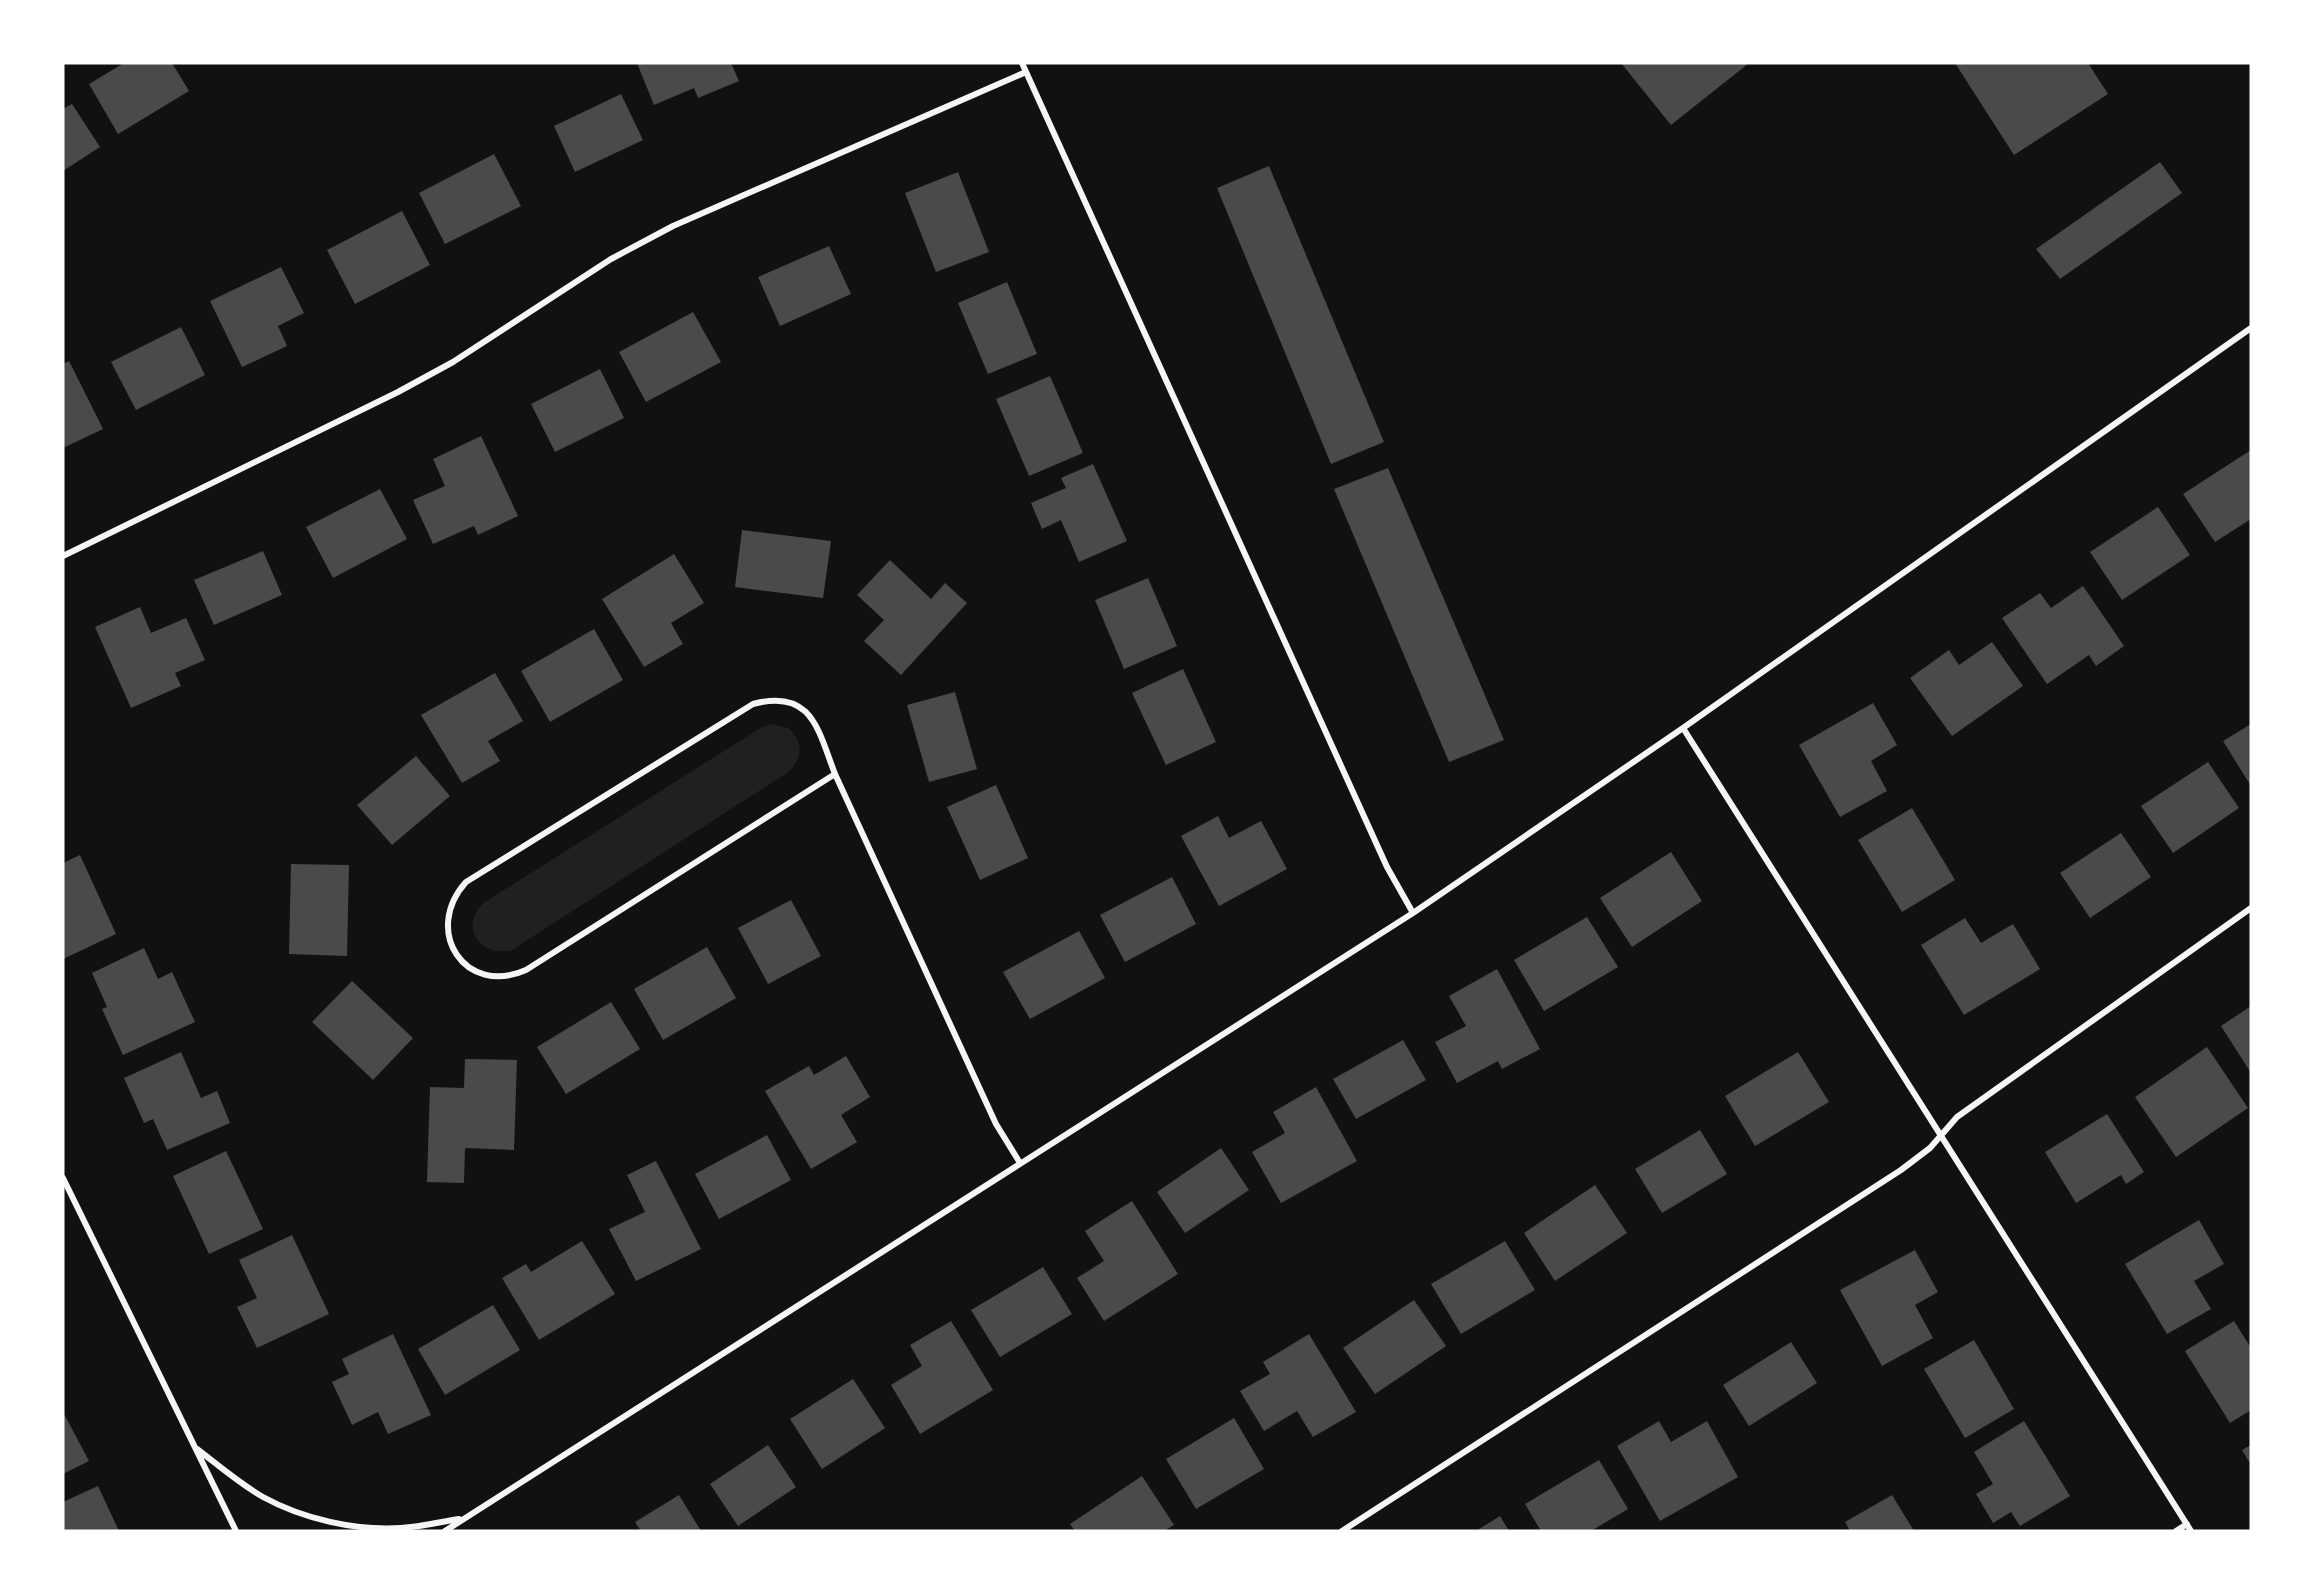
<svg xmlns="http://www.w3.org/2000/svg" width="2314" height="1594" viewBox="0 0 2314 1594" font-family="Roboto,sans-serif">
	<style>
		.green { fill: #202020 }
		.building { fill: #4a4a4a }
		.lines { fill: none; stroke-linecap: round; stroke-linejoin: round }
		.minor { stroke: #f5f5f5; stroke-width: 6 }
	</style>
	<rect width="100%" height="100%" fill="#111"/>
	<path class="green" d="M771 724 788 728C804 741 803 759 787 773L512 950C479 958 458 925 485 902L762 727Z"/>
	<path class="building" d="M124 63H172L189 91 118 134 89 84Z
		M637 63H731L739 81 698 98 694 88 654 105Z
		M1621 63H1749L1671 125Z
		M1955 63H2088L2108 94 2014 155Z
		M621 94 643 140 575 172 554 126Z
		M72 104 100 147 63 171V109Z
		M494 154 521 206 445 244 419 193Z
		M2160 162 2182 193 2060 279 2036 249Z
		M1269 166 1384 442 1331 464 1217 188Z
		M958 172 989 252 936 272 905 193Z
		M402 211 430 265 355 304 327 250Z
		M829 246 851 294 780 326 758 277Z
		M281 267 304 313 278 326 287 346 242 367 210 301Z
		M1007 282 1037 354 988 374 958 303Z
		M693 312 721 362 646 402 619 352Z
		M181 327 205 375 136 410 111 362Z
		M69 361 103 429 63 448V364Z
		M600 369 624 418 555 452 531 404Z
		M1050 376 1083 453 1029 476 996 399Z
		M481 436 518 516 478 535 474 526 433 544 413 500 445 486 433 459Z
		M2251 450V519L2215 542 2183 494Z
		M1093 464 1127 541 1079 562 1061 520 1042 529 1031 503 1066 488 1061 478Z
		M1388 468 1504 740 1449 762 1334 489Z
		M380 489 407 539 333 578 306 527Z
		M2158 507 2190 555 2122 600 2090 552Z
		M742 530 831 541 823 598 735 587Z
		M263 551 282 595 214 625 194 580Z
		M674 554 704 603 671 623 683 644 644 667 602 599Z
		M890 560 931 599 945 583 967 603 901 675 864 641 884 620 857 595Z
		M1148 578 1177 646 1124 669 1095 600Z
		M2083 586 2124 646 2096 666 2089 655 2047 684 2002 618 2040 593 2051 608Z
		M140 607 151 633 186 618 205 660 175 673 181 686 131 708 95 627Z
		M594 629 623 680 550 722 521 671Z
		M1992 642 2023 686 1952 736 1910 678 1949 650 1959 665Z
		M1183 669 1216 742 1166 765 1132 693Z
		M495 673 523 721 488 741 500 761 462 783 421 715Z
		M955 692 977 769 929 782 907 705Z
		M1873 703 1897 745 1871 761 1887 791 1840 817 1799 745Z
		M2251 724V786L2223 741Z
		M416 756 450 796 392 845 357 805Z
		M2208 762 2239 808 2173 853 2141 806Z
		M996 785 1028 858 980 880 947 807Z
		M1912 808 1955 880 1902 912 1858 840Z
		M1218 816 1229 838 1261 821 1287 869 1219 906 1181 836Z
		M2121 833 2151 877 2090 918 2060 873Z
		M1671 852 1702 901 1632 947 1600 898Z
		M80 855 116 934 63 959V863Z
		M291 864 349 865 347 956 289 954Z
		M1172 877 1196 924 1125 962 1100 915Z
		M791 900 821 956 768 984 738 928Z
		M1587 917 1618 967 1544 1011 1514 960Z
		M1965 918 1981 943 2013 924 2040 969 1964 1015 1921 945Z
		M1079 931 1105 978 1030 1019 1003 972Z
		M707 947 736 998 663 1040 634 989Z
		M144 948 158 979 172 972 195 1022 123 1055 102 1009 107 1007 92 973Z
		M1497 969 1540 1049 1502 1069 1498 1061 1457 1083 1435 1042 1466 1026 1449 996Z
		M352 981 413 1038 373 1080 312 1022Z
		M611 1002 640 1049 566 1094 537 1047Z
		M2251 1006V1073L2221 1026Z
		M1403 1040 1426 1080 1356 1119 1333 1079Z
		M2207 1047 2248 1108 2176 1157 2135 1097Z
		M181 1052 201 1098 217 1091 230 1123 167 1150 153 1119 144 1123 124 1078Z
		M1798 1052 1829 1102 1755 1146 1725 1096Z
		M846 1056 870 1097 841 1115 857 1142 811 1169 765 1091 809 1066 814 1075Z
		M465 1059 517 1060 514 1150 465 1148 464 1183 427 1182 430 1087 464 1088Z
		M1316 1087 1357 1161 1281 1203 1252 1152 1285 1133 1273 1112Z
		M2107 1114 2144 1172 2126 1184 2121 1175 2076 1203 2045 1152Z
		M1700 1130 1727 1174 1662 1213 1635 1169Z
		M767 1135 791 1180 719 1219 695 1174Z
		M1221 1148 1249 1190 1185 1233 1157 1192Z
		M226 1151 263 1229 209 1254 173 1176Z
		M656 1161 701 1249 636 1281 609 1229 645 1212 627 1175Z
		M1595 1185 1627 1233 1555 1281 1524 1233Z
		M1132 1201 1178 1274 1104 1321 1077 1278 1104 1261 1085 1231Z
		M2199 1220 2224 1264 2194 1281 2211 1309 2167 1334 2125 1264Z
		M292 1235 329 1314 257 1348 237 1307 257 1298 239 1260Z
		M582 1241 615 1294 539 1340 502 1278 526 1264 531 1272Z
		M1505 1241 1535 1290 1461 1334 1431 1284Z
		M1915 1250 1938 1292 1915 1305 1933 1338 1882 1366 1840 1290Z
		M1043 1267 1072 1314 1000 1357 971 1310Z
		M1414 1300 1446 1346 1375 1394 1343 1348Z
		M493 1305 520 1350 445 1395 418 1349Z
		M951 1321 993 1390 920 1434 891 1385 922 1366 910 1345Z
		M2234 1321 2251 1348V1410L2230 1423 2185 1351Z
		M393 1334 431 1415 388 1434 378 1412 352 1425 332 1382 349 1374 342 1359Z
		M1309 1334 1356 1412 1313 1437 1297 1411 1264 1431 1240 1391 1270 1374 1263 1362Z
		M1974 1340 2014 1409 1965 1438 1924 1369Z
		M1791 1342 1817 1383 1749 1426 1723 1385Z
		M853 1379 885 1428 822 1469 790 1419Z
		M63 1412 89 1461 63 1474Z
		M1234 1418 1264 1469 1196 1509 1166 1459Z
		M1659 1421 1671 1442 1707 1421 1738 1477 1660 1521 1617 1446Z
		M2024 1421 2070 1496 2020 1526 2011 1512 1993 1523 1976 1494 1993 1484 1974 1452Z
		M768 1445 796 1487 738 1526 710 1484Z
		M2251 1445V1465L2242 1450Z
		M1599 1460 1628 1509 1591 1531H1541L1525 1504Z
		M1142 1476 1174 1525 1164 1531H1075L1070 1524Z
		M98 1486 119 1531H63V1502Z
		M679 1495 701 1531H641L635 1522Z
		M1892 1495 1914 1531H1850L1845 1522Z
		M1500 1516 1509 1531H1476Z"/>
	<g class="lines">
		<path class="minor" d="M1022 63 1387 867 1413 913
			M63 556 398 392 453 362 611 259 673 226 1026 72
			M1683 728 2191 1531
			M835 774 526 970C465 997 422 931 466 882L753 704C812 688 818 730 835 774L996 1124 1020 1163
			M63 1178 236 1531
			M197 1449C218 1465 240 1484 263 1497 303 1519 356 1531 401 1528 420 1527 440 1522 459 1519
			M445 1531 1413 913 1683 728 2251 328
			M1342 1531 1901 1170 1930 1148 1957 1117 2251 908
			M2176 1531 2187 1524"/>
	</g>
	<rect width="2314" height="1594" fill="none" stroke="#ffffff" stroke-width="129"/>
</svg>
